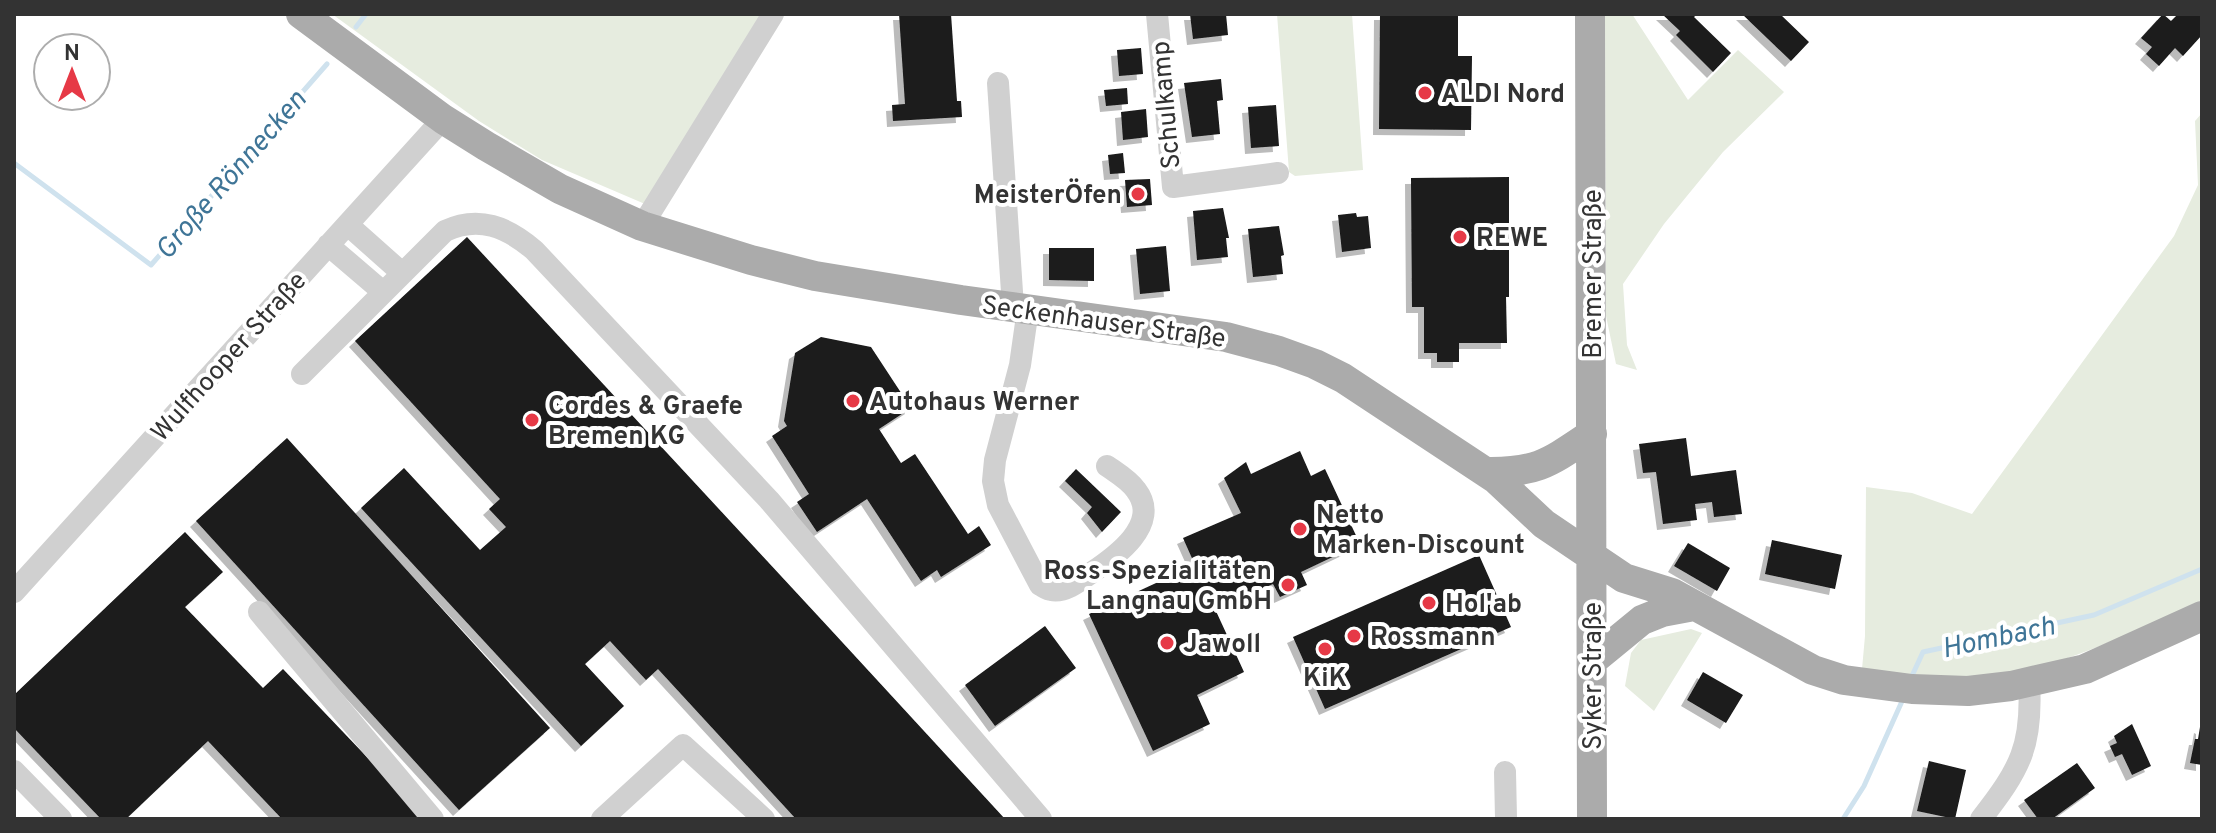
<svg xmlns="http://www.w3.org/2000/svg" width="2216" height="833" viewBox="0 0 2216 833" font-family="Overpass,sans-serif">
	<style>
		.green { fill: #e6ecdf }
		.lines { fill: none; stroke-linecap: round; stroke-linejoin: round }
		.stream { stroke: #cfe2ee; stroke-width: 5 }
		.building { fill: #1a1a1a; filter: url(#shadow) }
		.minor { stroke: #d0d0d0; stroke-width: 22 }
		.major { stroke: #ababab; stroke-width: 30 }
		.poi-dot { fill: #e63946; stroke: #fff; stroke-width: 3 }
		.labels { text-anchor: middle; stroke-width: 8; stroke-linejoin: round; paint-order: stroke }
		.poi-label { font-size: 26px; font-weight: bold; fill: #333; stroke: #fff; text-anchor: start }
		.street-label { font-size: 26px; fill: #333; stroke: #fff }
		.water-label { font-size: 28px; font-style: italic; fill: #3f7597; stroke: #fff }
	</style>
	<defs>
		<filter id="shadow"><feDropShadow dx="-6" dy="6" stdDeviation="0" flood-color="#0004"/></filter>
	</defs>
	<rect width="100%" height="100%" fill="#fff"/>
	<path class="green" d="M332 14H762L645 204 542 160 479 121Z
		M1277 14H1352L1363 170 1295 176 1289 172Z
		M1605 14H1632L1688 100 1738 50 1784 92 1723 152 1664 224 1623 284 1627 345 1637 370 1616 364 1606 316Z
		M2202 113V600C2127 634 2055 673 1971 679 1935 682 1898 674 1862 669L1865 636 1866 487 1912 493 1972 514 2174 236 2198 185 2195 121Z
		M1691 629 1702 633 1654 711 1625 686 1631 653 1641 640Z"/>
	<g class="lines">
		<path class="stream" d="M356 27 366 14
			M14 163 151 265 327 64
			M1911 678 1923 652 2094 615 2202 569
			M1843 819 1864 786 1903 699"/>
	</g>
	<path class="building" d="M899 14H951L957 101H961L962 117 893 121 892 105 905 104Z
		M1190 14H1226L1228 35 1193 39Z
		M1380 14H1458V56H1472L1471 130 1379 129Z
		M1662 14H1697L1694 17 1731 53 1713 72 1676 35 1680 31Z
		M1742 14H1780L1809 42 1791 61Z
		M2163 14 2171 21 2178 14H2202V35L2183 56 2175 48 2159 66 2146 54 2152 47 2141 38Z
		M1141 48 1143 74 1119 76 1117 50Z
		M1221 79 1223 100 1217 101 1220 134 1192 137 1184 83Z
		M1127 88 1128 104 1106 106 1104 90Z
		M1276 105 1279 146 1251 148 1248 107Z
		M1146 109 1148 137 1123 140 1121 112Z
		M1123 153 1125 173 1110 174 1108 155Z
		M1509 177V297H1506L1507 343H1459V362H1437V353H1424V307H1412L1411 178Z
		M1150 179 1152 205 1127 207 1125 180Z
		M1223 208 1229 238H1226L1228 257 1197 260 1193 211Z
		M1356 213 1357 217 1368 216 1371 248 1342 252 1338 215Z
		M1279 226 1284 255 1281 256 1283 274 1253 277 1248 229Z
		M467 237 831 630 1005 819H796L658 669 646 680 610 641 585 664 624 706 581 746 361 508 404 468 480 550 506 527 489 509 500 499 355 341Z
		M1166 246 1170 291 1140 294 1136 249Z
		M1049 248H1094V281L1049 280Z
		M821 337 871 347 911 408 879 429 901 463 915 454 968 534 979 526 991 545 941 577 937 570 921 581 867 499 817 532 797 502 809 494 772 436 787 426 784 421 795 353Z
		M287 438 550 728 459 810 196 521Z
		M1686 438 1691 476 1736 470 1742 514 1714 517 1712 502 1695 504 1697 520 1663 524 1656 472 1643 473 1639 444Z
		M1300 451 1311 476 1325 469 1360 544 1301 572 1307 585 1280 597 1273 584 1215 609 1244 672 1197 695 1210 724 1153 751 1089 614 1195 565 1183 538 1241 513 1224 478 1246 462 1251 474Z
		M1076 469 1121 512 1102 532 1087 513 1092 507 1065 481Z
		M185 532 223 572 185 607 263 688 283 669 426 819H282L208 741 126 819H101L14 728V695Z
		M1772 540 1842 555 1835 589 1765 574Z
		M1688 543 1730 568 1717 591 1674 566Z
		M1479 555 1511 627 1325 709 1293 637Z
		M1045 626 1076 668 995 726 965 685Z
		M1703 672 1743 695 1726 723 1687 700Z
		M2132 724 2151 766 2132 775 2122 754 2115 757 2110 746 2117 743 2114 736Z
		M2200 727 2202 728V765L2190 763 2195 739H2198Z
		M1929 761 1966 770 1955 819 1917 811Z
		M2077 763 2095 788 2052 819H2038L2024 800Z"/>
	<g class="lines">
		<path class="minor" d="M1157 14 1173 187 1278 173
			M998 83 1013 307
			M348 225 402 273
			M642 226 773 14
			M328 245 383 292
			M1028 309 1020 365 995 460 993 481 998 505 1040 585C1044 587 1047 590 1051 590 1065 593 1080 581 1091 573 1115 557 1162 524 1136 490 1129 480 1117 473 1107 466
			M302 374 445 231C479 215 507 227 534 250L769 500 1041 819
			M14 592 443 119
			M259 612 433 819
			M14 771 61 819
			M1505 772 1506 818
			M602 819 683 745 764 819
			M1981 819C2020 769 2033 746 2029 682"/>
		<path class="major" d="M301 14 443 119 486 146 560 189 642 226 751 260 815 276 961 300 1226 337 1279 351 1315 364 1343 378 1496 479 1544 524 1624 578 1672 593 1813 670 1844 680 1912 689 1968 691 2011 686 2085 669 2202 616
			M1590 14 1592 819
			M1486 472C1538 473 1550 462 1592 434
			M1592 661 1642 620 1662 612 1694 606"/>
	</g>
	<g class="poi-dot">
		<circle cx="1425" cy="93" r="8"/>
		<circle cx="1138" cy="194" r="8"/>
		<circle cx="1460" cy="237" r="8"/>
		<circle cx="853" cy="401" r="8"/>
		<circle cx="532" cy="420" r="8"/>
		<circle cx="1300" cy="529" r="8"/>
		<circle cx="1288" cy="585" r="8"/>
		<circle cx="1429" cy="603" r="8"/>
		<circle cx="1354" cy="636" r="8"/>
		<circle cx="1167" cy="643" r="8"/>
		<circle cx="1325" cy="649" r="8"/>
	</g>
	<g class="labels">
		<g class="poi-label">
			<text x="1441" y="102">ALDI Nord</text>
			<text x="1122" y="203" text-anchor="end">MeisterÖfen</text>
			<text x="1476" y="246">REWE</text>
			<text x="869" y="410">Autohaus Werner</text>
			<text x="548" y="414">Cordes &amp; Graefe<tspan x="548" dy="30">Bremen KG</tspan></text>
			<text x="1316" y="523">Netto<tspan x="1316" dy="30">Marken-Discount</tspan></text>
			<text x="1272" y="579" text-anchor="end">Ross-Spezialitäten<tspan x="1272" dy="30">Langnau GmbH</tspan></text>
			<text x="1445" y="612">Hol'ab</text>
			<text x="1370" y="645">Rossmann</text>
			<text x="1183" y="652">Jawoll</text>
			<text x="1325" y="686" text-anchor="middle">KiK</text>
		</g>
		<g class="street-label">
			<text transform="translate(1165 105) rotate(-95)" y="9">Schulkamp</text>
			<text transform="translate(1592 274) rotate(-90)" y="9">Bremer Straße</text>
			<text transform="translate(1104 321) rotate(8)" y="9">Seckenhauser Straße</text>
			<text transform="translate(228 356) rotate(-48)" y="9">Wulfhooper Straße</text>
			<text transform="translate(1592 676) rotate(-90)" y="9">Syker Straße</text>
		</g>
		<g class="water-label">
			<text transform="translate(230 174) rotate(-49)" y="10">Große Rönnecken</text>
			<text transform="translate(1998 636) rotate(-12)" y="10">Hombach</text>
		</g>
	</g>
	<rect width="2216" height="833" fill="none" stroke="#333333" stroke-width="32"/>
	<g transform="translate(72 72)"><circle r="38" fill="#ffffff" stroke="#adadad" stroke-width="2"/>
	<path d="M0-6L14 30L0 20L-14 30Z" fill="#e63946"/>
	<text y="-12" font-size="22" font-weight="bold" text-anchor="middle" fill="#333333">N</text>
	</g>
</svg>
